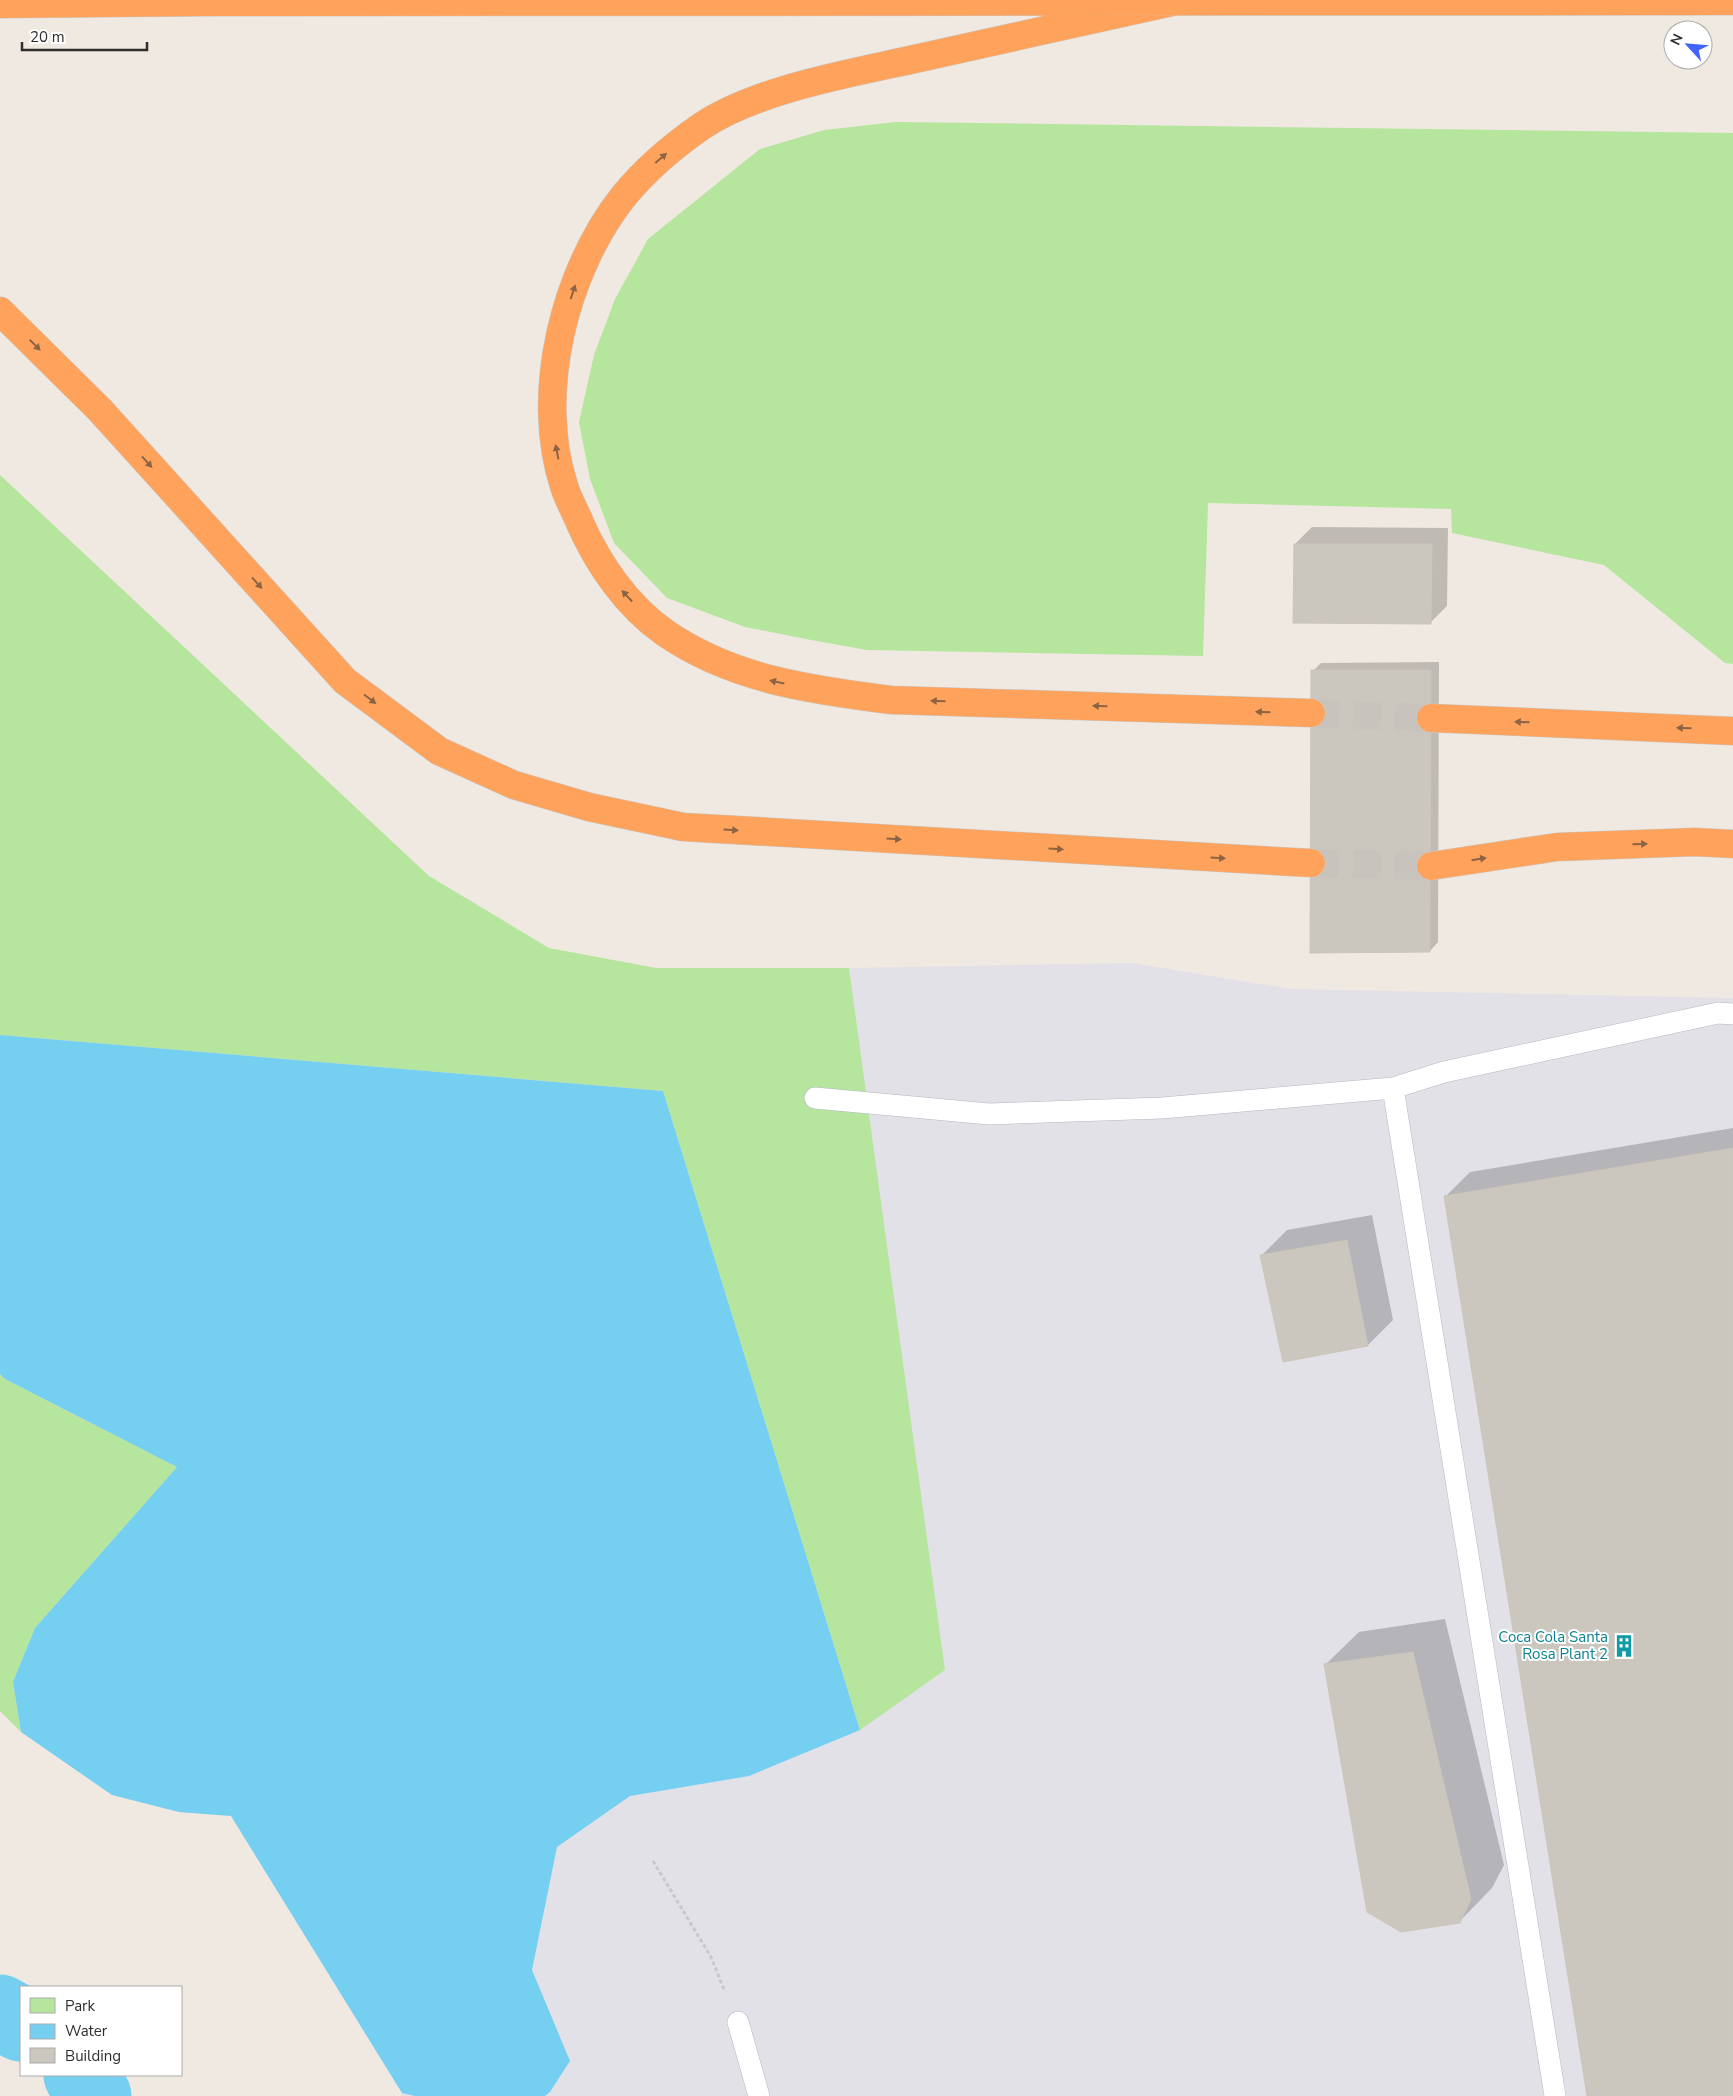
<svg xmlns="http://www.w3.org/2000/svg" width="1733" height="2096" viewBox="0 0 1733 2096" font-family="'Nunito Sans',sans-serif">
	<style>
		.industrial { fill: #e3e1e8 }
		.green { fill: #b6e59e }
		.water { fill: #75cff0 }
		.shadow { fill: #0003 }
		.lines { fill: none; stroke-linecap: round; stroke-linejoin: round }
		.river { stroke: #75cff0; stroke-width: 75 }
		.building { fill: #cbc7bf; stroke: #cbc5ba }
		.motorway-tunnel { stroke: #c8c4bd; stroke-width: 28; stroke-dasharray: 28 14; stroke-linecap: butt }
		.service-casing { stroke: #b4b7c1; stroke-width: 22 }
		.motorway-casing { stroke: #c9c9c9; stroke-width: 29 }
		.path { stroke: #c9c9c9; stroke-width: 3; stroke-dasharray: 4 2.5; stroke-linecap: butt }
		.service { stroke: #fff; stroke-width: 21 }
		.motorway { stroke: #ffa35c; stroke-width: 28 }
		.oneway { fill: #8c6343 }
		.labels { text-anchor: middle; stroke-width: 4; stroke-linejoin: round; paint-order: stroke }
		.culture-label { font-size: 15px; fill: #0d838f; stroke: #fff; text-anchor: end }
	</style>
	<rect width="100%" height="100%" fill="#efe9e1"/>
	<path class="industrial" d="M1132 963 1291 989 1733 998V2096H401L402 2093 231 1816 179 1812 112 1795 21 1732 0 1711V969L849 968Z"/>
	<path class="green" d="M896 122 1733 133V664L1725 663 1604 565 1452 533 1451 509 1208 503 1203 656 867 650 811 640 745 627 667 598 614 543 590 479 579 422 594 355 615 299 648 239 760 149 824 130Z
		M0 475 429 876 549 948 656 968H849L945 1670 860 1730 663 1091 0 1035Z
		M0 1374 5 1379 177 1467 35 1628 13 1682 21 1732 0 1711Z"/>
	<path class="water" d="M0 1035 663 1091 860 1730 749 1776 630 1796 557 1847 532 1970 570 2061 550 2092 545 2096H415L402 2093 231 1816 179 1812 112 1795 21 1732 13 1682 35 1628 177 1467 5 1379 0 1374Z"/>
	<path class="shadow" d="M1312 527 1448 528 1447 606 1430 623 1295 544Z
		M1439 662 1438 942 1430 951 1313 671 1321 663Z
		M1733 1128V2096H1588L1445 1197 1470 1172Z
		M1372 1215 1393 1320 1368 1345 1283 1360 1262 1255 1287 1230Z
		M1445 1619 1504 1865 1492 1888 1459 1922 1326 1664 1359 1632Z"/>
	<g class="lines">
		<path class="river" d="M0 2012 21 2024
			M81 2075 94 2096"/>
	</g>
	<path class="building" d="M1294 544H1432L1431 624 1293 623Z
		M1311 670H1431L1430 952 1310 953Z
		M1733 1148V2096H1587L1444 1196Z
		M1347 1240 1368 1346 1283 1362 1260 1255Z
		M1413 1652 1471 1899 1460 1923 1401 1932 1367 1912 1324 1664Z"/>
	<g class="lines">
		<path class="motorway-tunnel" d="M1311 713 1431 718
			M1311 863 1431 866"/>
		<defs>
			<path id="service" d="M815 1098 989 1114 1162 1108 1393 1088
				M738 2022 759 2096
				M1555 2096 1393 1088 1444 1072 1718 1013 1733 1014"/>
			<path id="motorway" d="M1176 1C1087 21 998 40 910 60 846 74 756 90 702 126 673 146 645 170 623 197 564 272 534 394 564 486 568 499 575 511 580 523 598 564 627 606 664 632 731 679 811 690 891 700L1311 713
				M0 4 212 2 1733 1
				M0 311 100 410 345 681 439 751 514 785 589 807 683 827 1311 863
				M1431 718 1733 731
				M1431 866 1557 847 1695 842 1733 844"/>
		</defs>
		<use href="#service" class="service-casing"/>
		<use href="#motorway" class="motorway-casing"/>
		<path class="path" d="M653 1861 711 1957 725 1992"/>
		<use href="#service" class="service"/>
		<use href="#motorway" class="motorway"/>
	</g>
	<defs><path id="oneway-solid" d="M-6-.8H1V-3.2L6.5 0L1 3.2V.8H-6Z" transform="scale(1.25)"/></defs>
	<g class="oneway">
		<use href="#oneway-solid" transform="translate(661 158) rotate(-41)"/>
		<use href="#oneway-solid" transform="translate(573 292) rotate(-72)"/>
		<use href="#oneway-solid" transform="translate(35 345) rotate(45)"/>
		<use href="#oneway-solid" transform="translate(557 452) rotate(-101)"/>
		<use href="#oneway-solid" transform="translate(147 462) rotate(48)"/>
		<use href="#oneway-solid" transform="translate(257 583) rotate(48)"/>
		<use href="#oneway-solid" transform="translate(627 596) rotate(-133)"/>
		<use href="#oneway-solid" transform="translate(777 682) rotate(-168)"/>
		<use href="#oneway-solid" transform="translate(370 699) rotate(37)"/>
		<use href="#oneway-solid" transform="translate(938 701) rotate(-178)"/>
		<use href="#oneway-solid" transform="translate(1100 706) rotate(-178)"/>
		<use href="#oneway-solid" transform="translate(1263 712) rotate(-178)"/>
		<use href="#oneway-solid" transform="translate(1522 722) rotate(-178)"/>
		<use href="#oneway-solid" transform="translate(1684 728) rotate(-178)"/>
		<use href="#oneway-solid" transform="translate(731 830) rotate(3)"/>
		<use href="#oneway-solid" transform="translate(894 839) rotate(3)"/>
		<use href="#oneway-solid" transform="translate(1640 844) rotate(-2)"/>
		<use href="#oneway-solid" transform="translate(1056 849) rotate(3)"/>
		<use href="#oneway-solid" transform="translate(1218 858) rotate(3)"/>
		<use href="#oneway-solid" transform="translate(1479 859) rotate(-9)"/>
	</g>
	<defs>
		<symbol id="building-bare" viewBox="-9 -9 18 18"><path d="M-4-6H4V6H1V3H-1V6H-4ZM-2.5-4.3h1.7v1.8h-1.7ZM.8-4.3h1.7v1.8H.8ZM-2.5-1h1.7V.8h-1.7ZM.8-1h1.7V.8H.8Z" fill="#0f9aa8" stroke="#fff" stroke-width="2.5" paint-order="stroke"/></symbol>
	</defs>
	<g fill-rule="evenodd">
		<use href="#building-bare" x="1608" y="1630" width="32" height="32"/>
	</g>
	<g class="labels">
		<g class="culture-label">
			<text x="1608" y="1642">Coca Cola Santa<tspan x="1608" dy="17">Rosa Plant 2</tspan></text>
		</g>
	</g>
	<rect x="20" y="1986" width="162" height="90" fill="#ffffff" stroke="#ababab"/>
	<rect x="30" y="1998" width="25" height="15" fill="#b6e59e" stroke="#ababab"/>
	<text x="65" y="2011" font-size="15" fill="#2e2e2e">Park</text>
	<rect x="30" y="2024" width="25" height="15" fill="#75cff0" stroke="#ababab"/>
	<text x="65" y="2036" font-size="15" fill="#2e2e2e">Water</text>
	<rect x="30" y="2048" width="25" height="15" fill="#cbc7bf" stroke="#ababab"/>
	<text x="65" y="2061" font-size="15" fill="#2e2e2e">Building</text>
	<g transform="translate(1688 45) rotate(296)"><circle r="24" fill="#ffffff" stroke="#ababab"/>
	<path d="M0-4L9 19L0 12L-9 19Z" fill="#4264fb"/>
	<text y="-8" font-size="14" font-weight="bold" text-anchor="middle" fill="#2e2e2e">N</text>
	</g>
	<path d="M22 42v8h125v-8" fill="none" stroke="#2e2e2e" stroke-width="2.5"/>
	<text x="30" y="42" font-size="15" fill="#2e2e2e" stroke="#ffffff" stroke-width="4" paint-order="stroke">20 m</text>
</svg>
